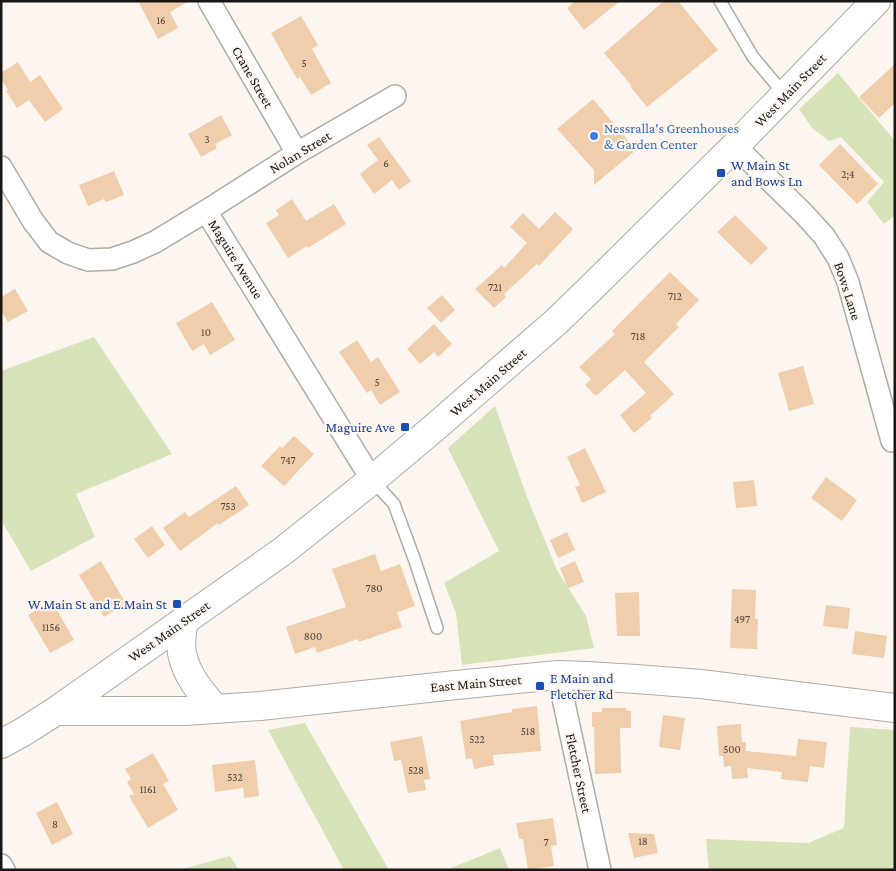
<svg xmlns="http://www.w3.org/2000/svg" width="896" height="871" viewBox="0 0 896 871" font-family="'Crimson Pro',serif">
	<style>
		.green { fill: #d6e2b8 }
		.building { fill: #f0cdab }
		.lines { fill: none; stroke-linecap: round; stroke-linejoin: round }
		.service-casing { stroke: #b1aba5; stroke-width: 14 }
		.minor-casing { stroke: #b1aba5; stroke-width: 24 }
		.secondary-casing { stroke: #b1aba5; stroke-width: 30 }
		.service { stroke: #fff; stroke-width: 11 }
		.minor { stroke: #fff; stroke-width: 21 }
		.secondary { stroke: #fff; stroke-width: 28 }
		.shop-dot { fill: #3f7fe0; stroke: #fdf6f0; stroke-width: 2 }
		.transit-dot { fill: #1a4fb4; stroke: #fdf6f0; stroke-width: 2 }
		.labels { text-anchor: middle; stroke-width: 4.5; stroke-linejoin: round; paint-order: stroke }
		.number-label { font-size: 11px; fill: #4f443a }
		.street-label { font-size: 14px; fill: #191715; stroke: #fdf6f0 }
		.shop-label { font-size: 14px; fill: #366cbe; stroke: #fdf6f0; text-anchor: start }
		.transit-label { font-size: 14px; fill: #164399; stroke: #fdf6f0; text-anchor: start }
	</style>
	<rect width="100%" height="100%" fill="#fdf6f0"/>
	<path class="green" d="M838 73 895 141V215L884 224 867 202 884 182 841 137 829 141 812 128 799 109Z
		M94 337 172 454 76 494 95 537 31 571 1 520V371Z
		M495 406 527 497 557 570 586 616 594 648 462 665 456 613 444 583 499 551 448 448Z
		M305 723 389 870H344L268 730Z
		M850 727 895 730V870H709L706 839 808 843 844 828Z
		M500 848 509 870H451V868Z
		M230 856 239 870H179Z"/>
	<path class="building" d="M138 1H189L170 12 178 28 158 39Z
		M575 1H620L584 30 567 8Z
		M664 1H678L718 50 647 107 630 86 631 85 604 53Z
		M301 16 318 45 312 49 331 83 311 95 300 77 297 79 271 33Z
		M18 62 30 82 40 75 63 109 45 122 29 100 17 108 6 91 8 90 1 79V73Z
		M895 64V103L879 118 859 97Z
		M593 99 636 150 594 185V170L557 129Z
		M221 115 232 135 215 144 217 148 201 157 188 134Z
		M379 137 411 181 399 190 392 180 374 194 360 174 378 160 367 145Z
		M840 144 878 184 857 204 819 165Z
		M114 171 124 195 106 202 104 199 88 206 79 185Z
		M292 199 306 221 334 204 346 224 308 248 307 246 288 258 266 223 279 215 276 210Z
		M555 212 573 229 539 266 537 264 504 294 506 297 494 308 475 289 502 265 504 268 527 243 510 227 523 213 539 229Z
		M735 215 768 248 751 265 717 232Z
		M670 272 699 300 676 324 679 327 644 362 674 394 650 416 652 418 634 433 620 415 646 393 625 370 596 396 585 385 591 379 579 367 615 334 612 331Z
		M15 289 28 311 8 322 1 311V297Z
		M442 295 455 310 441 323 427 308Z
		M212 302 235 340 210 355 204 344 192 351 176 323Z
		M434 324 452 344 438 357 434 352 420 364 407 349Z
		M357 340 371 362 378 357 400 392 380 405 371 390 367 393 339 352Z
		M803 366 814 404 789 411 778 373Z
		M294 436 314 454 284 486 261 466 280 446 282 448Z
		M585 448 606 492 582 503 575 487 580 485 567 457Z
		M826 477 857 500 842 521 811 498Z
		M754 480 757 506 736 508 733 482Z
		M236 486 249 505 219 525 218 523 180 551 163 528 185 512 189 517Z
		M152 526 165 545 148 558 134 539Z
		M567 532 575 550 558 558 550 540Z
		M375 554 381 571 400 564 415 606 397 612 402 627 359 642 358 639 317 653 315 647 295 654 286 627 346 607 332 569Z
		M101 561 126 604 104 617 79 575Z
		M575 561 584 582 568 588 560 568Z
		M732 589 756 590 755 619H758L757 649 730 648Z
		M639 592 640 636H617L615 593Z
		M52 601 74 640 50 653 28 615Z
		M826 605 850 608 848 629 823 626Z
		M855 631 887 636 884 658 852 654Z
		M537 706 541 751 493 755 494 765 474 769 472 758 466 759 460 721 512 712V709Z
		M602 708H626L627 711H631V728H620L621 773 595 774 594 727H592V712H602Z
		M663 715 685 718 680 750 659 747Z
		M741 724 742 742H746V751L796 756 798 739 827 742 824 768 810 766 808 782 781 779 782 772 747 768 748 778 732 779 731 766 724 767 723 756H719L717 726Z
		M422 736 430 779 424 780 426 790 408 793 401 760 394 761 390 742Z
		M153 753 169 781 163 784 178 810 148 828 129 796 134 794 127 782 131 779 125 769Z
		M255 760 259 796 244 798 243 788 215 792 212 765Z
		M57 802 73 834 52 845 36 813Z
		M553 818 557 845 551 846 554 866 528 870 523 839H519L516 823Z
		M628 833 654 834 658 853 634 858Z"/>
	<g class="lines">
		<defs>
			<path id="service" d="M720 1 753 57 785 95
				M372 480 394 504 415 561 437 628"/>
			<path id="minor" d="M209 1 297 153
				M735 146 804 214 824 236 838 258 848 282 892 441
				M1 167 33 221 49 242 68 253 88 260 112 259 133 252 155 242 206 211 372 480
				M206 211 297 153 395 96
				M558 675 600 870
				M1 865 4 870"/>
			<path id="secondary" d="M184 621C182 631 180 642 182 653 186 675 201 693 216 709
				M56 711H185L260 706 456 685 558 675 587 676 636 679 701 684 895 708
				M1 744 23 732 56 711 283 551 372 480 434 428 556 322 587 292 735 146 876 1"/>
		</defs>
		<use href="#service" class="service-casing"/>
		<use href="#minor" class="minor-casing"/>
		<use href="#secondary" class="secondary-casing"/>
		<use href="#service" class="service"/>
		<use href="#minor" class="minor"/>
		<use href="#secondary" class="secondary"/>
	</g>
	<circle class="shop-dot" cx="594" cy="136" r="5"/>
	<g class="transit-dot">
		<rect x="716" y="168" width="10" height="10" rx="2.5"/>
		<rect x="400" y="422" width="10" height="10" rx="2.5"/>
		<rect x="172" y="599" width="10" height="10" rx="2.5"/>
		<rect x="535" y="681" width="10" height="10" rx="2.5"/>
	</g>
	<g class="labels">
		<g class="number-label">
			<text x="161" y="24">16</text>
			<text x="304" y="67">5</text>
			<text x="207" y="143">3</text>
			<text x="386" y="167">6</text>
			<text x="848" y="178">2;4</text>
			<text x="495" y="291">721</text>
			<text x="675" y="300">712</text>
			<text x="206" y="336">10</text>
			<text x="638" y="340">718</text>
			<text x="377" y="386">5</text>
			<text x="288" y="464">747</text>
			<text x="228" y="510">753</text>
			<text x="374" y="592">780</text>
			<text x="742" y="623">497</text>
			<text x="51" y="631">1156</text>
			<text x="313" y="640">800</text>
			<text x="528" y="735">518</text>
			<text x="477" y="743">522</text>
			<text x="732" y="753">500</text>
			<text x="416" y="774">528</text>
			<text x="235" y="781">532</text>
			<text x="148" y="793">1161</text>
			<text x="55" y="828">8</text>
			<text x="643" y="845">18</text>
			<text x="546" y="846">7</text>
		</g>
		<g class="street-label">
			<text transform="translate(253 77) rotate(60)" y="5">Crane Street</text>
			<text transform="translate(790 90) rotate(-46)" y="5">West Main Street</text>
			<text transform="translate(300 152) rotate(-31)" y="5">Nolan Street</text>
			<text transform="translate(236 259) rotate(58)" y="5">Maguire Avenue</text>
			<text transform="translate(848 291) rotate(72)" y="5">Bows Lane</text>
			<text transform="translate(488 382) rotate(-41)" y="5">West Main Street</text>
			<text transform="translate(169 631) rotate(-35)" y="5">West Main Street</text>
			<text transform="translate(476 683) rotate(-5)" y="5">East Main Street</text>
			<text transform="translate(579 773) rotate(78)" y="5">Fletcher Street</text>
		</g>
		<g class="shop-label">
			<text x="604" y="133">Nessralla's Greenhouses<tspan x="604" dy="16">&amp; Garden Center</tspan></text>
		</g>
		<g class="transit-label">
			<text x="731" y="170">W Main St<tspan x="731" dy="16">and Bows Ln</tspan></text>
			<text x="395" y="432" text-anchor="end">Maguire Ave</text>
			<text x="167" y="609" text-anchor="end">W.Main St and E.Main St</text>
			<text x="550" y="683">E Main and<tspan x="550" dy="16">Fletcher Rd</tspan></text>
		</g>
	</g>
	<rect width="896" height="871" fill="none" stroke="#191715" stroke-width="5"/>
</svg>
